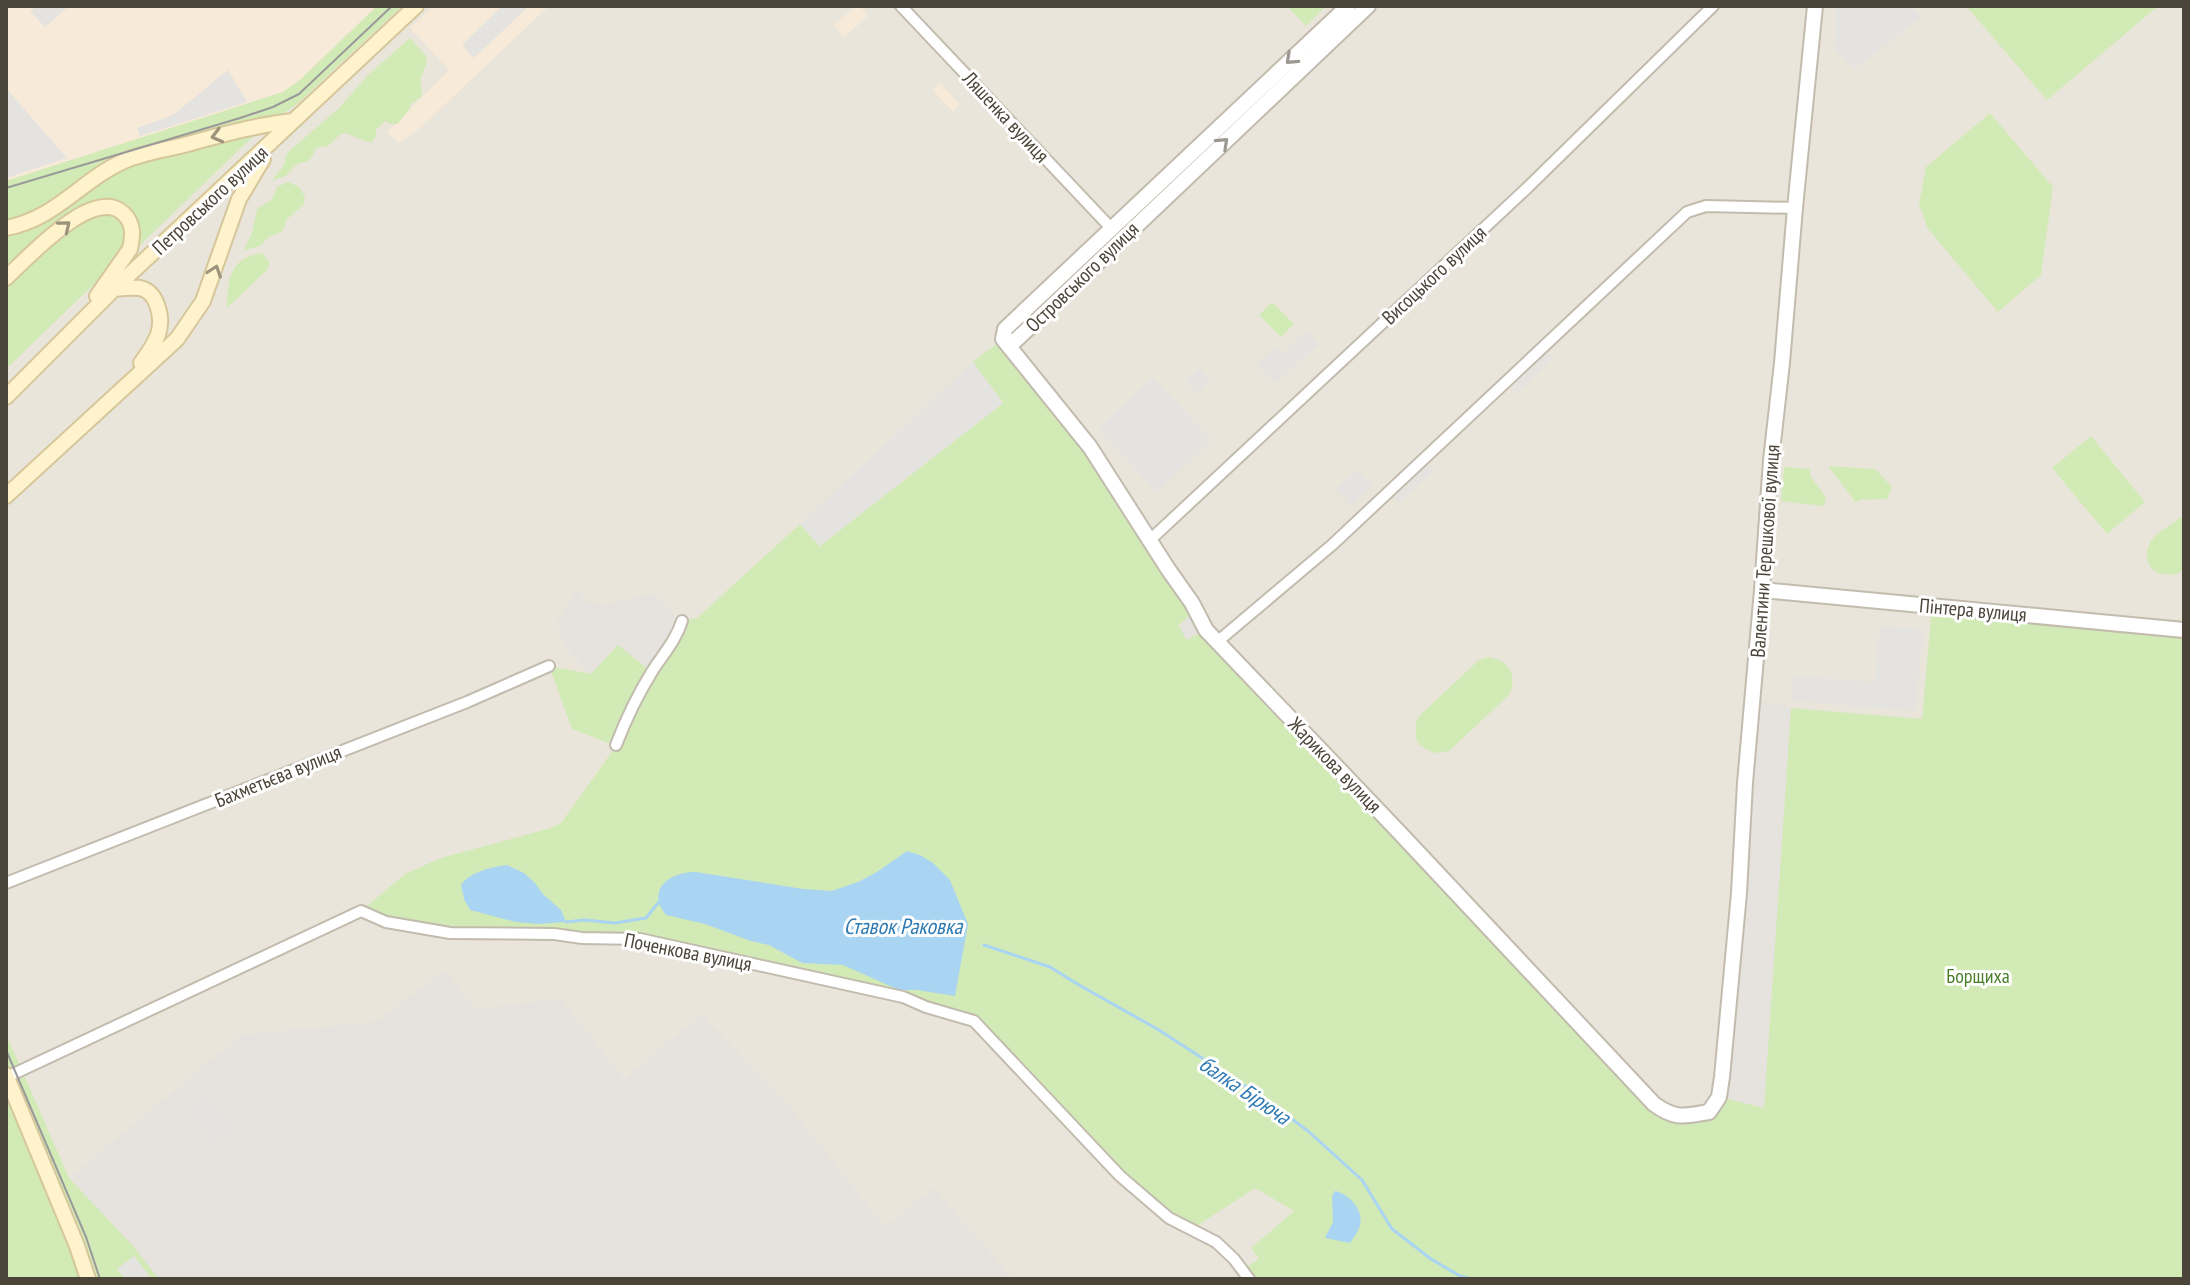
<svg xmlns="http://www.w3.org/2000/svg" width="2190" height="1285" viewBox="0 0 2190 1285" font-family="'PT Sans Narrow',sans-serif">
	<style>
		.residential { fill: #eae5da }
		.commercial { fill: #f7ead8 }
		.industrial { fill: #e6e2dd }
		.green { fill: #d2eab5 }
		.parking { fill: #e5e3e0 }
		.water { fill: #a9d4f2 }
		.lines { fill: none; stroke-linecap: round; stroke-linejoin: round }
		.stream { stroke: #a9d4f2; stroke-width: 3 }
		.minor-casing { stroke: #c2bbae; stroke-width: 14 }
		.tertiary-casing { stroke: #c2bbae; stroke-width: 18 }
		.secondary-casing { stroke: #d6c79b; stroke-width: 18 }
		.minor { stroke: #fff; stroke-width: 10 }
		.tertiary { stroke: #fff; stroke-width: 14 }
		.secondary { stroke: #fff3cd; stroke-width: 14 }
		.tram { stroke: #9a9a9a; stroke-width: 2 }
		.oneway { stroke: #9c9892 }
		.oneway2 { stroke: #9c937c }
		.labels { text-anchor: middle; stroke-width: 6; stroke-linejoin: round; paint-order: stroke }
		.street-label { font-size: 20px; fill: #4b4439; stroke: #fff }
		.park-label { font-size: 20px; fill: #4a7f2a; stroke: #fff }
		.water-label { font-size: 22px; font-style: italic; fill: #2e7ab2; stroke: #fff }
	</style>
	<rect width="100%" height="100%" fill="#f6f3ec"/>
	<path class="residential" d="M6 6H2184V1279H6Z"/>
	<path class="commercial" d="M7 6H377L301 79 283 92 6 181Z
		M434 6H549L420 128 399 143 387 132 449 70 410 28Z
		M856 6H860L868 16 844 37 834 25Z
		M941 83 959 104 953 112 933 90Z"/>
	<path class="industrial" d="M577 590 588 603 610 604 647 594H656L678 620 682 621 652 672 591 674 563 644 557 621Z
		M1197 609 1206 630 1187 641 1178 625Z
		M1751 699 1791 708 1764 1108 1719 1097Z
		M445 970 476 1009 561 999 624 1079 702 1014 788 1105 885 1227 934 1188 1013 1279H159L134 1247 69 1178 241 1035 376 1022Z"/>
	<path class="green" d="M377 6H402L297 104 262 128 142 243 118 261 6 369V181L283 92 301 79Z
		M1287 6H1326L1306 26Z
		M1966 6H2156L2157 7 2047 100Z
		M410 38 426 56 427 62 420 80 422 91 421 97 411 104 409 110 397 124H390L385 121 376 130V136L372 142C360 142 352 133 342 133L328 146 316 148 310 160 297 164 284 177 272 180 284 165 287 153 339 108 368 75Z
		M1990 113 2053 187 2041 275 1998 312 1928 229 1919 204 1926 167Z
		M288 182 299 187 305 197 304 204 285 221V227L281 232 269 237 260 246 244 250 252 233 257 209 272 199 277 187Z
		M262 253 269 262 268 269 227 308C228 279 229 258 262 253Z
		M1272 302 1294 324 1281 337 1259 315Z
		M1003 339 1065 418 1197 609 1179 625 1186 640 1206 630 1665 1112H1709L1719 1097 1764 1108 1791 708 1922 719 1932 606 2184 630V1279H1249L1242 1270 1259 1259 1251 1248 1294 1211 1255 1188 1192 1229 1120 1176 974 1021 943 1011 640 939 450 933 361 911 405 874 441 858 551 828 561 823 616 746 572 729 549 666 591 674 618 645 652 672 682 621 697 618 800 524 820 546 1003 403 973 362Z
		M2091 436 2145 502 2107 534 2052 468Z
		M1828 466 1875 469 1892 487 1887 499 1859 500 1856 503Z
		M1784 467 1811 469 1810 476 1826 497 1824 506 1781 501Z
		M2184 515V570C2165 582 2139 570 2149 545 2154 533 2174 523 2184 515Z
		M1489 657C1510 661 1518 676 1509 695L1449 751 1434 753 1421 746 1416 739V723L1419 716 1479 660Z
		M6 1034 69 1178 134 1247 159 1279H6Z"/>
	<path class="parking" d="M36 6H69L45 27 30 11Z
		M502 6H529L474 58 462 45Z
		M1836 6H1910L1921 17 1855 69 1835 50Z
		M228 70 247 102 140 136 137 128 173 115Z
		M6 88 67 158 6 178Z
		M1306 331 1319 345 1275 383 1257 365 1275 346 1283 354Z
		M1547 352 1553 358 1517 393 1511 387Z
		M973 362 1003 403 819 546 800 524Z
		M1200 368 1211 380 1197 393 1185 381Z
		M1153 377 1212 440 1157 492 1098 429Z
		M1429 463 1435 470 1399 503 1392 496Z
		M1357 470 1373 486 1351 506 1335 489Z
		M1880 626 1923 629 1916 711 1791 701 1793 676 1875 682Z
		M206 1094 234 1129 214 1144 186 1109Z
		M134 1256 152 1279H125L117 1269Z"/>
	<path class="water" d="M907 851 920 855 933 863 950 880 968 924 955 996 917 990H899L843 965 802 963 769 945 751 941 705 924 666 915C663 911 660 907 659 903 654 880 679 872 696 872L803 889 832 891 858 882 877 872Z
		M507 865 524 873 535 883 543 894 561 910 566 922 538 924 516 922 470 910 464 899 461 885C470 872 491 867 507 865Z
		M1335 1191C1349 1194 1364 1210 1360 1225 1359 1231 1353 1238 1350 1243L1325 1238 1333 1222 1332 1196Z"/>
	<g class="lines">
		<path class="stream" d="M566 922 585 920 615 923 646 918 659 902H662
			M984 945 1050 967 1079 985 1159 1030 1262 1097 1308 1131 1362 1180 1392 1229 1431 1259 1460 1276 1473 1279"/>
		<defs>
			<path id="minor" d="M901 6 1111 228
				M1150 540 1526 189 1713 6
				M1217 642 1332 545 1687 212 1706 206 1795 208
				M616 745C626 719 638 694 653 670 664 653 676 640 682 621
				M6 883 467 702 549 666
				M7 1077 361 911 386 922 450 933 554 934 582 938 640 939 903 997 926 1007 974 1021 1120 1176 1169 1218 1216 1242 1234 1259 1249 1279"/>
			<path id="tertiary" d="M1003 339 1090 447 1168 569 1192 603 1206 630 1398 831 1654 1104C1676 1120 1684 1116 1709 1112L1719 1097 1722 1077 1739 893 1745 783 1762 590 1771 460 1782 363 1795 208 1815 6
				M1003 339 1014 342 1368 6
				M1003 339 1005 329 1348 6
				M1762 590 2184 630"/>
			<path id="secondary" d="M6 228C56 219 81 180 124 161 143 153 164 150 184 145 220 135 256 125 293 121
				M6 278C28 258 94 184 124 214 134 224 133 236 130 249L97 296
				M114 289C123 288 132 287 140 288 149 290 154 296 157 305 166 328 155 344 141 363
				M6 397 114 289 416 6
				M6 496 177 339 203 301 239 199 263 159
				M6 1075 77 1246 88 1279"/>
		</defs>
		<use href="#minor" class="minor-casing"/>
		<use href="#tertiary" class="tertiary-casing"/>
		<use href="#secondary" class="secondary-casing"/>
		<use href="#minor" class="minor"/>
		<use href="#tertiary" class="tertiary"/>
		<use href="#secondary" class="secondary"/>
		<path class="tram" d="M6 188 240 118 273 107 299 94 392 6
			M6 1050 86 1237 100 1279"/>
	</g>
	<defs><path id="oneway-chevron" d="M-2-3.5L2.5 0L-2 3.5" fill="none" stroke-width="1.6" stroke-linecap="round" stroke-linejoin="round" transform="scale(2)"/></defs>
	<g class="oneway">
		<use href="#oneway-chevron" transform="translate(1291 59) rotate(137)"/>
		<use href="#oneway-chevron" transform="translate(1223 143) rotate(-43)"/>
	</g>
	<g class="oneway2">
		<use href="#oneway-chevron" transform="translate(217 136) rotate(165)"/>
		<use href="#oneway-chevron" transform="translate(65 226) rotate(-39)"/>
		<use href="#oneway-chevron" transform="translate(215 271) rotate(-71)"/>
	</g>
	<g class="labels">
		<g class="street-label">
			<text transform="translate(1006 117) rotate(47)" y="7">Ляшенка вулиця</text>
			<text transform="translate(210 200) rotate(-43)" y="7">Петровського вулиця</text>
			<text transform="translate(1434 275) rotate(-43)" y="7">Висоцького вулиця</text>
			<text transform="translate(1082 277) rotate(-44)" y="7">Островського вулиця</text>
			<text transform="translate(1765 551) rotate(-86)" y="7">Валентини Терешкової вулиця</text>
			<text transform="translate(1973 610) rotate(5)" y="7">Пінтера вулиця</text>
			<text transform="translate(1335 765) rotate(46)" y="7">Жарикова вулиця</text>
			<text transform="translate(278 776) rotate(-22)" y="7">Бахметьєва вулиця</text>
			<text transform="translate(688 952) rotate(11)" y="7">Поченкова вулиця</text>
		</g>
		<g class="park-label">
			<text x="1978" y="983">Борщиха</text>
		</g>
		<g class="water-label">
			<text x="903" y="934">Ставок Раковка</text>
			<text transform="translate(1245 1090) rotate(34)" y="8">балка Бірюча</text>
		</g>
	</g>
	<rect width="2190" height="1285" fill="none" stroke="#4b4439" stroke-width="16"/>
</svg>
